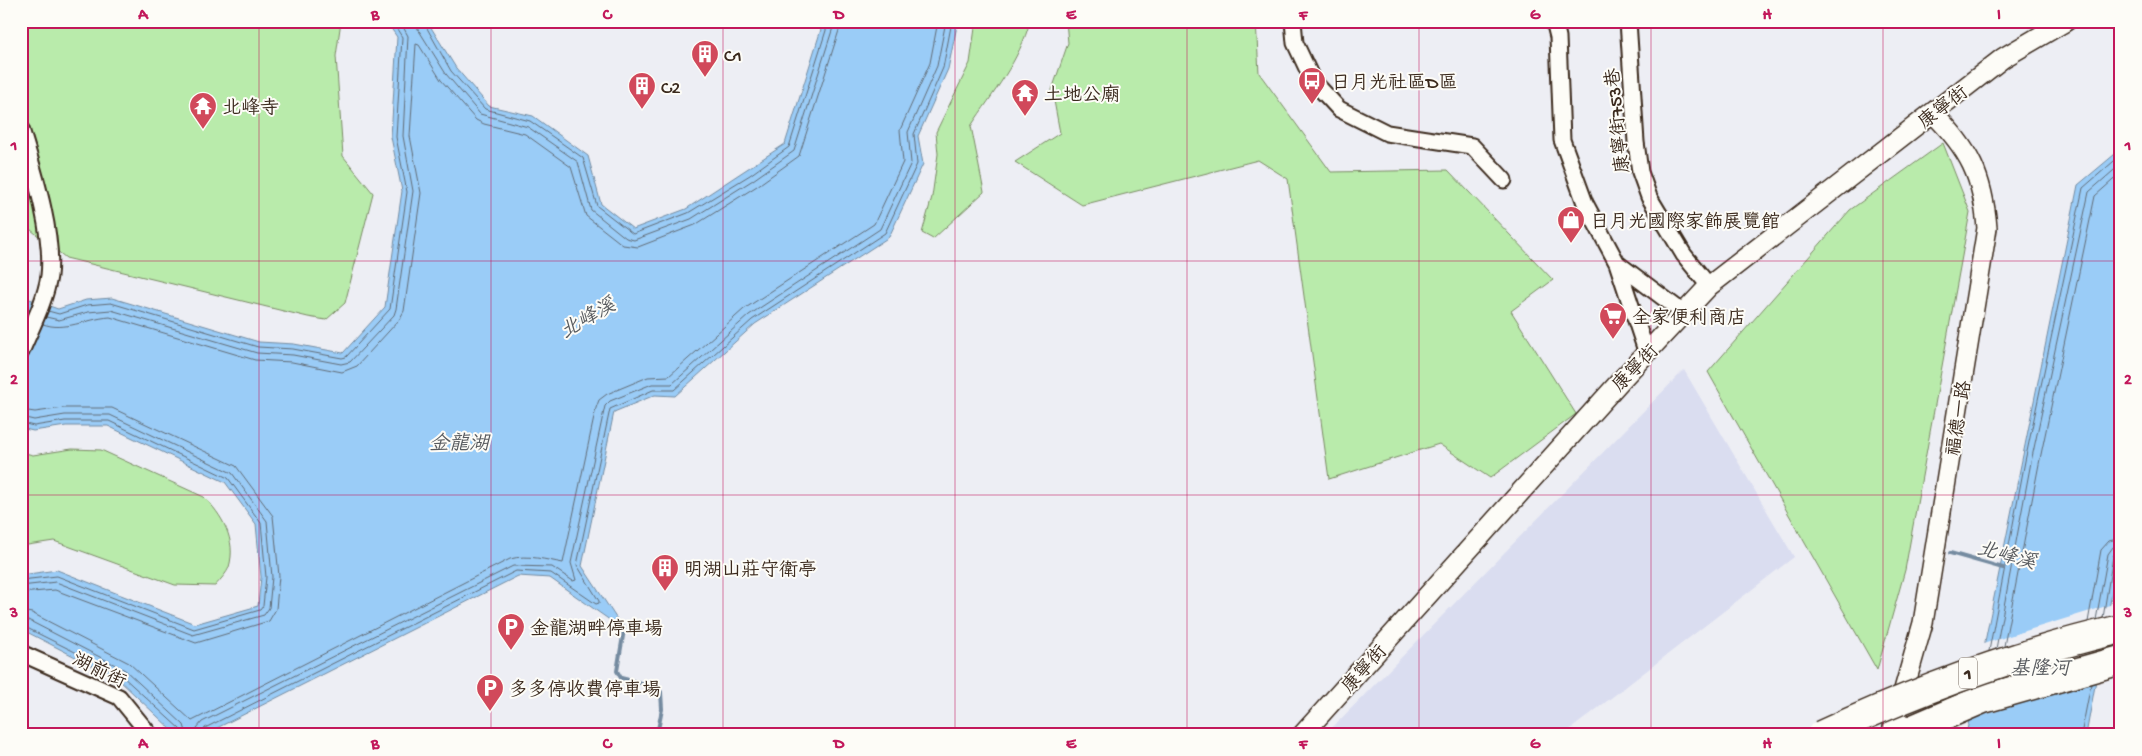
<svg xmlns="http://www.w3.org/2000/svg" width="2142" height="756" viewBox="0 0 2142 756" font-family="'Gochi Hand','LXGW WenKai TC',sans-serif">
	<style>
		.built { fill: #daddf0 }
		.green { fill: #b9ebab; stroke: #7a8a64 }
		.water { fill: #9accf7; stroke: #748ba0 }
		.pier { fill: #edeef4 }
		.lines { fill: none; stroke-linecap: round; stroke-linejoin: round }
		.shore { stroke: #616b75; stroke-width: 1 }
		.stream { stroke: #748ba0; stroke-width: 4 }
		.minor-casing { stroke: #3b2a1e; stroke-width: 19 }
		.tertiary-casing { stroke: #3b2a1e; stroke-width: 22 }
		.motorway-casing { stroke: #3b2a1e; stroke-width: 31 }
		.minor { stroke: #fdfcf7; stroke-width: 15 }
		.tertiary { stroke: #fdfcf7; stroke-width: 19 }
		.motorway { stroke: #fdfcf7; stroke-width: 28 }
		.motorway-bridge-casing { stroke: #3b2a1e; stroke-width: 31; stroke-linecap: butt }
		.motorway-bridge { stroke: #fdfcf7; stroke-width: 28 }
		.grid { fill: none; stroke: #c2185b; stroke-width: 1; stroke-opacity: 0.55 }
		.labels { text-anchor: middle; stroke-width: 4; stroke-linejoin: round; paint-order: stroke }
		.shield { fill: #fdfcf7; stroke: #75695f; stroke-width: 1 }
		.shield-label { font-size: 18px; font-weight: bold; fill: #3b2a1e }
		.poi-label { font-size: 19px; fill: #3b2a1e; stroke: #fdfcf7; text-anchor: start }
		.street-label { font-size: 19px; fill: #3b2a1e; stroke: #fdfcf7 }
		.water-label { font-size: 20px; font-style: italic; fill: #585b5f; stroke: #fdfcf7 }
		.neatline { fill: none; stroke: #c2185b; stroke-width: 2 }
		.grid-label { font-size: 16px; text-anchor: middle; font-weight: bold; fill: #c2185b }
	</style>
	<rect width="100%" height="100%" fill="#edeef4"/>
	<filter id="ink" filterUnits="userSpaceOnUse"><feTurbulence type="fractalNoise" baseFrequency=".02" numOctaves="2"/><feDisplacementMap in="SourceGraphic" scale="10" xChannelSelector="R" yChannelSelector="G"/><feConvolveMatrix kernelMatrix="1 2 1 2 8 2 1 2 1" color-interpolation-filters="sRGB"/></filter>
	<g filter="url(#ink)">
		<path class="built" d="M1684 370 1794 557 1563 735H1325Z"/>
		<path class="green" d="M21 21H341L336 56 343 156 373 193 345 303 326 320 308 317 66 258 21 222Z
			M976 21H1030C1020 60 993 93 971 126L984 192 933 239 922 233 932 197 938 154 936 132 970 63Z
			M1066 21H1256L1259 73 1331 172 1448 170 1553 280 1511 311 1576 414 1490 478 1439 444 1329 479 1288 179 1258 160 1082 205 1015 162 1060 133 1052 90 1068 43Z
			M1943 143 1970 212 1905 570 1877 670 1708 372 1850 210Z
			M72 449 101 450 204 497C222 515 237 540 229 567 227 573 220 580 215 586L175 585 54 541 21 546V452L33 455Z"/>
		<path class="water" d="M386 21H427L456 68 489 106 533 116 588 156 601 204 633 229 686 209 785 144 823 23 826 21H958L948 69 918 136 923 164 889 237 755 324 675 396 655 395 614 412 582 566 624 630 550 578 518 576 203 735 174 732 118 679 21 629V575L57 570 195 624 258 606 261 577 256 524 225 482 108 426H66L33 431 21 428V296L58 309 86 300 112 298 259 342 294 344 343 353 385 307 402 191 391 137 397 37Z
			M2121 149V543L2086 735H1966L2078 185Z"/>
		<path class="pier" d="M2113 604 2099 680 1968 720 1983 644Z"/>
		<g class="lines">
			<path class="shore" d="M417 21 418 29 446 74 480 114 528 127 578 162 591 210 626 238 634 240 691 219 753 180 794 151 835 21
				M423 21 451 71 485 109 530 121 583 158 597 206 633 234 688 213 750 175 789 147 829 21
				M48 311 59 314 87 305 111 303 258 347 293 349 342 358 346 357 390 309 407 192 396 137 402 37 392 21
				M46 317 59 320 88 312 111 310 257 353 293 355 341 364 350 362 394 315 396 309 413 191 403 136 408 36 400 21
				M43 324C65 332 85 319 110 317L255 360 292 362 342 372 357 366 399 320 404 311 421 193 410 136 416 44 419 45 441 80 476 120 484 124 525 134 571 167 586 216 623 245 638 247 695 225 757 186 799 156 842 21
				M21 410 35 412 64 408H112L236 466 273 516 279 576 276 609 269 621 196 643 55 590 21 593
				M21 417 34 420 65 415H110L232 473 267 521 272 577 269 608 264 615 193 635 56 582 21 586
				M21 423 34 426 65 421H109L228 478 261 523 266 577 263 606 260 610 194 629 57 576 21 580
				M21 611 32 613 129 663 192 721 510 559C527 554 547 560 563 563L596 408 599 400 607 394 648 377 669 376 744 309 874 224 903 162 900 130 930 63 938 21
				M2103 618 2113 556 2116 552H2121
				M21 619 28 620 125 670 184 725 187 735
				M2096 620 2108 554 2113 547 2121 545
				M2088 622 2101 550 2109 541 2121 538
				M21 625 121 675 180 729 181 735
				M2004 646 2039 464 2095 196 2121 173
				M1996 649 2031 462 2089 192 2121 164
				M1989 651 2025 461 2083 188 2121 155
				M196 735 197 728 202 722 513 566 552 567 573 581 576 580 571 563 605 406 610 401 652 384H672L749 315 880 229 911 163 908 132 937 66 946 21
				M202 735 205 728 516 571 551 573 596 604 599 603V601L577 565 610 409 653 390H674L752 320 885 233 917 164 914 134 943 68 952 21
				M2081 735 2091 684"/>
			<path class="stream" d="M1950 553 2003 568
				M622 627 624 630 617 671 621 678 649 685 661 692 662 709 657 735"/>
			<defs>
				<path id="minor" d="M1293 21 1295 43 1313 81 1339 109 1387 133 1472 146 1504 180
					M1554 21 1558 37 1562 140 1585 203 1617 263 1647 354
					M1628 21 1636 142 1640 172 1649 197 1684 255 1709 286
					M21 129C33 169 54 233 49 276 45 302 31 328 21 352
					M1617 263 1685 314
					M21 653 119 697 150 735"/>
				<path id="tertiary" d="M1302 735 1623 378 1709 286 2003 58 2066 21
					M1891 735 1923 623 1987 228C1983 176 1969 149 1933 113"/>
				<path id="motorway" d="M1899 735 1983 699 2121 660"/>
			</defs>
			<use href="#minor" class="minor-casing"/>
			<use href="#tertiary" class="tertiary-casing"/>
			<use href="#motorway" class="motorway-casing"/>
			<use href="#minor" class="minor"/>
			<use href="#tertiary" class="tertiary"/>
			<use href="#motorway" class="motorway"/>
			<defs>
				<path id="motorway-bridge" d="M1821 735C1918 690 2017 653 2121 629"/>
			</defs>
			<use href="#motorway-bridge" class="motorway-bridge-casing"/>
			<use href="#motorway-bridge" class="motorway-bridge"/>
		</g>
	</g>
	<path class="grid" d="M259 21V735M491 21V735M723 21V735M955 21V735M1187 21V735M1419 21V735M1651 21V735M1883 21V735M21 261H2121M21 495H2121"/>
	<defs>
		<symbol id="building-pin" viewBox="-11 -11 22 30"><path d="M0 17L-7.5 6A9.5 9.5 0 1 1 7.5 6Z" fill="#d1495b" stroke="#fdfcf7"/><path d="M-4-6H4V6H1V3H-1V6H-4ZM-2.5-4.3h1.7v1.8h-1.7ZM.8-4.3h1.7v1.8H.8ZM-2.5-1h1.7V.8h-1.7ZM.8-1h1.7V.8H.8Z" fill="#fff"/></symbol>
		<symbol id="bus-pin" viewBox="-11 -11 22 30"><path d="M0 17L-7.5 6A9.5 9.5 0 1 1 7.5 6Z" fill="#d1495b" stroke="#fdfcf7"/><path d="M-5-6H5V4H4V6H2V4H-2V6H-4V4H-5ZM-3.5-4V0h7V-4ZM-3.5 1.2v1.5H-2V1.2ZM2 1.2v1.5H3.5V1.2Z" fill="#fff"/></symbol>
		<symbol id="temple-pin" viewBox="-11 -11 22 30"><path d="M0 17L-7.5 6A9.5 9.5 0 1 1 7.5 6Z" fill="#d1495b" stroke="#fdfcf7"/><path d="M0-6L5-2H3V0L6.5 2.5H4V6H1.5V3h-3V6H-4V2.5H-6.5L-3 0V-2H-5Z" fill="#fff"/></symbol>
		<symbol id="shop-pin" viewBox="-11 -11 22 30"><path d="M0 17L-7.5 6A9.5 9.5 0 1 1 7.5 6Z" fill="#d1495b" stroke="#fdfcf7"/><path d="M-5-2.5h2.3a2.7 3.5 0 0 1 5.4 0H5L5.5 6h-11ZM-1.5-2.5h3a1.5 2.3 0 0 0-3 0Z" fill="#fff"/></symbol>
		<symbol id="supermarket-pin" viewBox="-11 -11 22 30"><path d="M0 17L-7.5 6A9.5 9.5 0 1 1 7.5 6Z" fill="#d1495b" stroke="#fdfcf7"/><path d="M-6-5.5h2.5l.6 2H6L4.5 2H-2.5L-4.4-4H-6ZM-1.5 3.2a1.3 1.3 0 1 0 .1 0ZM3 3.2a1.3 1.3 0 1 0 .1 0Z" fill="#fff"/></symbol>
		<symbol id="parking-pin" viewBox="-11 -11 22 30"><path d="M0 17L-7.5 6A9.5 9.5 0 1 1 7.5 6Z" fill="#d1495b" stroke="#fdfcf7"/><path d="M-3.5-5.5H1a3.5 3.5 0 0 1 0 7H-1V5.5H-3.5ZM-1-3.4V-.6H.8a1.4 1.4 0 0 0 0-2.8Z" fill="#fff"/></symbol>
	</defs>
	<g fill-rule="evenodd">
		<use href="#building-pin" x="689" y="38" width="32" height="43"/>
		<use href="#bus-pin" x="1296" y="65" width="32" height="43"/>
		<use href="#building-pin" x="626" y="70" width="32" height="43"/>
		<use href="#temple-pin" x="1009" y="77" width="32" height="43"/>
		<use href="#temple-pin" x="187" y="90" width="32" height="43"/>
		<use href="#shop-pin" x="1555" y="204" width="32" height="43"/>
		<use href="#supermarket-pin" x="1597" y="300" width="32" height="43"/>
		<use href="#building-pin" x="649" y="552" width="32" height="43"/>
		<use href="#parking-pin" x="495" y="611" width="32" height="43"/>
		<use href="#parking-pin" x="474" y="672" width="32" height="43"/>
	</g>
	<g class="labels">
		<rect class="shield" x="1959" y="657.5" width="18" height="31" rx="4"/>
		<g class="shield-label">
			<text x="1968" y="679">1</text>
		</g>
		<g class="poi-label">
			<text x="724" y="61">C1</text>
			<text x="1331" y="88">日月光社區D區</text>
			<text x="661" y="93">C2</text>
			<text x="1044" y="100">土地公廟</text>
			<text x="222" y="113">北峰寺</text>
			<text x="1590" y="227">日月光國際家飾展覽館</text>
			<text x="1632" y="323">全家便利商店</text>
			<text x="684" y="575">明湖山莊守衛亭</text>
			<text x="530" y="634">金龍湖畔停車場</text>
			<text x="509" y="695">多多停收費停車場</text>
		</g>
		<g class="street-label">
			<text transform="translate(1942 106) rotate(-38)" y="7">康寧街</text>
			<text transform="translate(1616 121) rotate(-96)" y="7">康寧街753巷</text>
			<text transform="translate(1634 367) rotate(-46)" y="7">康寧街</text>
			<text transform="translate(1957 418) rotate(-81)" y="7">福德一路</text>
			<text transform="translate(1363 668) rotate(-48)" y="7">康寧街</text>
			<text transform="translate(100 669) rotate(26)" y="7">湖前街</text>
		</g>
		<g class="water-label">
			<text transform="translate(587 317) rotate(-30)" y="7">北峰溪</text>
			<text x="459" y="449">金龍湖</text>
			<text transform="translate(2007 554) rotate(15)" y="7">北峰溪</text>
			<text x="2040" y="674">基隆河</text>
		</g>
	</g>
	<rect width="2142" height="756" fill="none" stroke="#fdfcf7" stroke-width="55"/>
	<rect x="28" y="28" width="2086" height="700" class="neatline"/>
	<g class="grid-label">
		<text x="143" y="19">A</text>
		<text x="375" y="19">B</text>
		<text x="607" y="19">C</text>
		<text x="839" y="19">D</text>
		<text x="1071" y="19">E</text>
		<text x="1303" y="19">F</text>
		<text x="1535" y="19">G</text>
		<text x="1767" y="19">H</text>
		<text x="1999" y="19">I</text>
		<text x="14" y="150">1</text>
		<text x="2128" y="150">1</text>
		<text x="14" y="384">2</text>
		<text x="2128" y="384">2</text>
		<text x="14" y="617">3</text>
		<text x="2128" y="617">3</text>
		<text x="143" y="748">A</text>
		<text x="375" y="748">B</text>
		<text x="607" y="748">C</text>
		<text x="839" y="748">D</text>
		<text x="1071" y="748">E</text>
		<text x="1303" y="748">F</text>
		<text x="1535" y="748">G</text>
		<text x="1767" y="748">H</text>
		<text x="1999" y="748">I</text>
	</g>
</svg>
